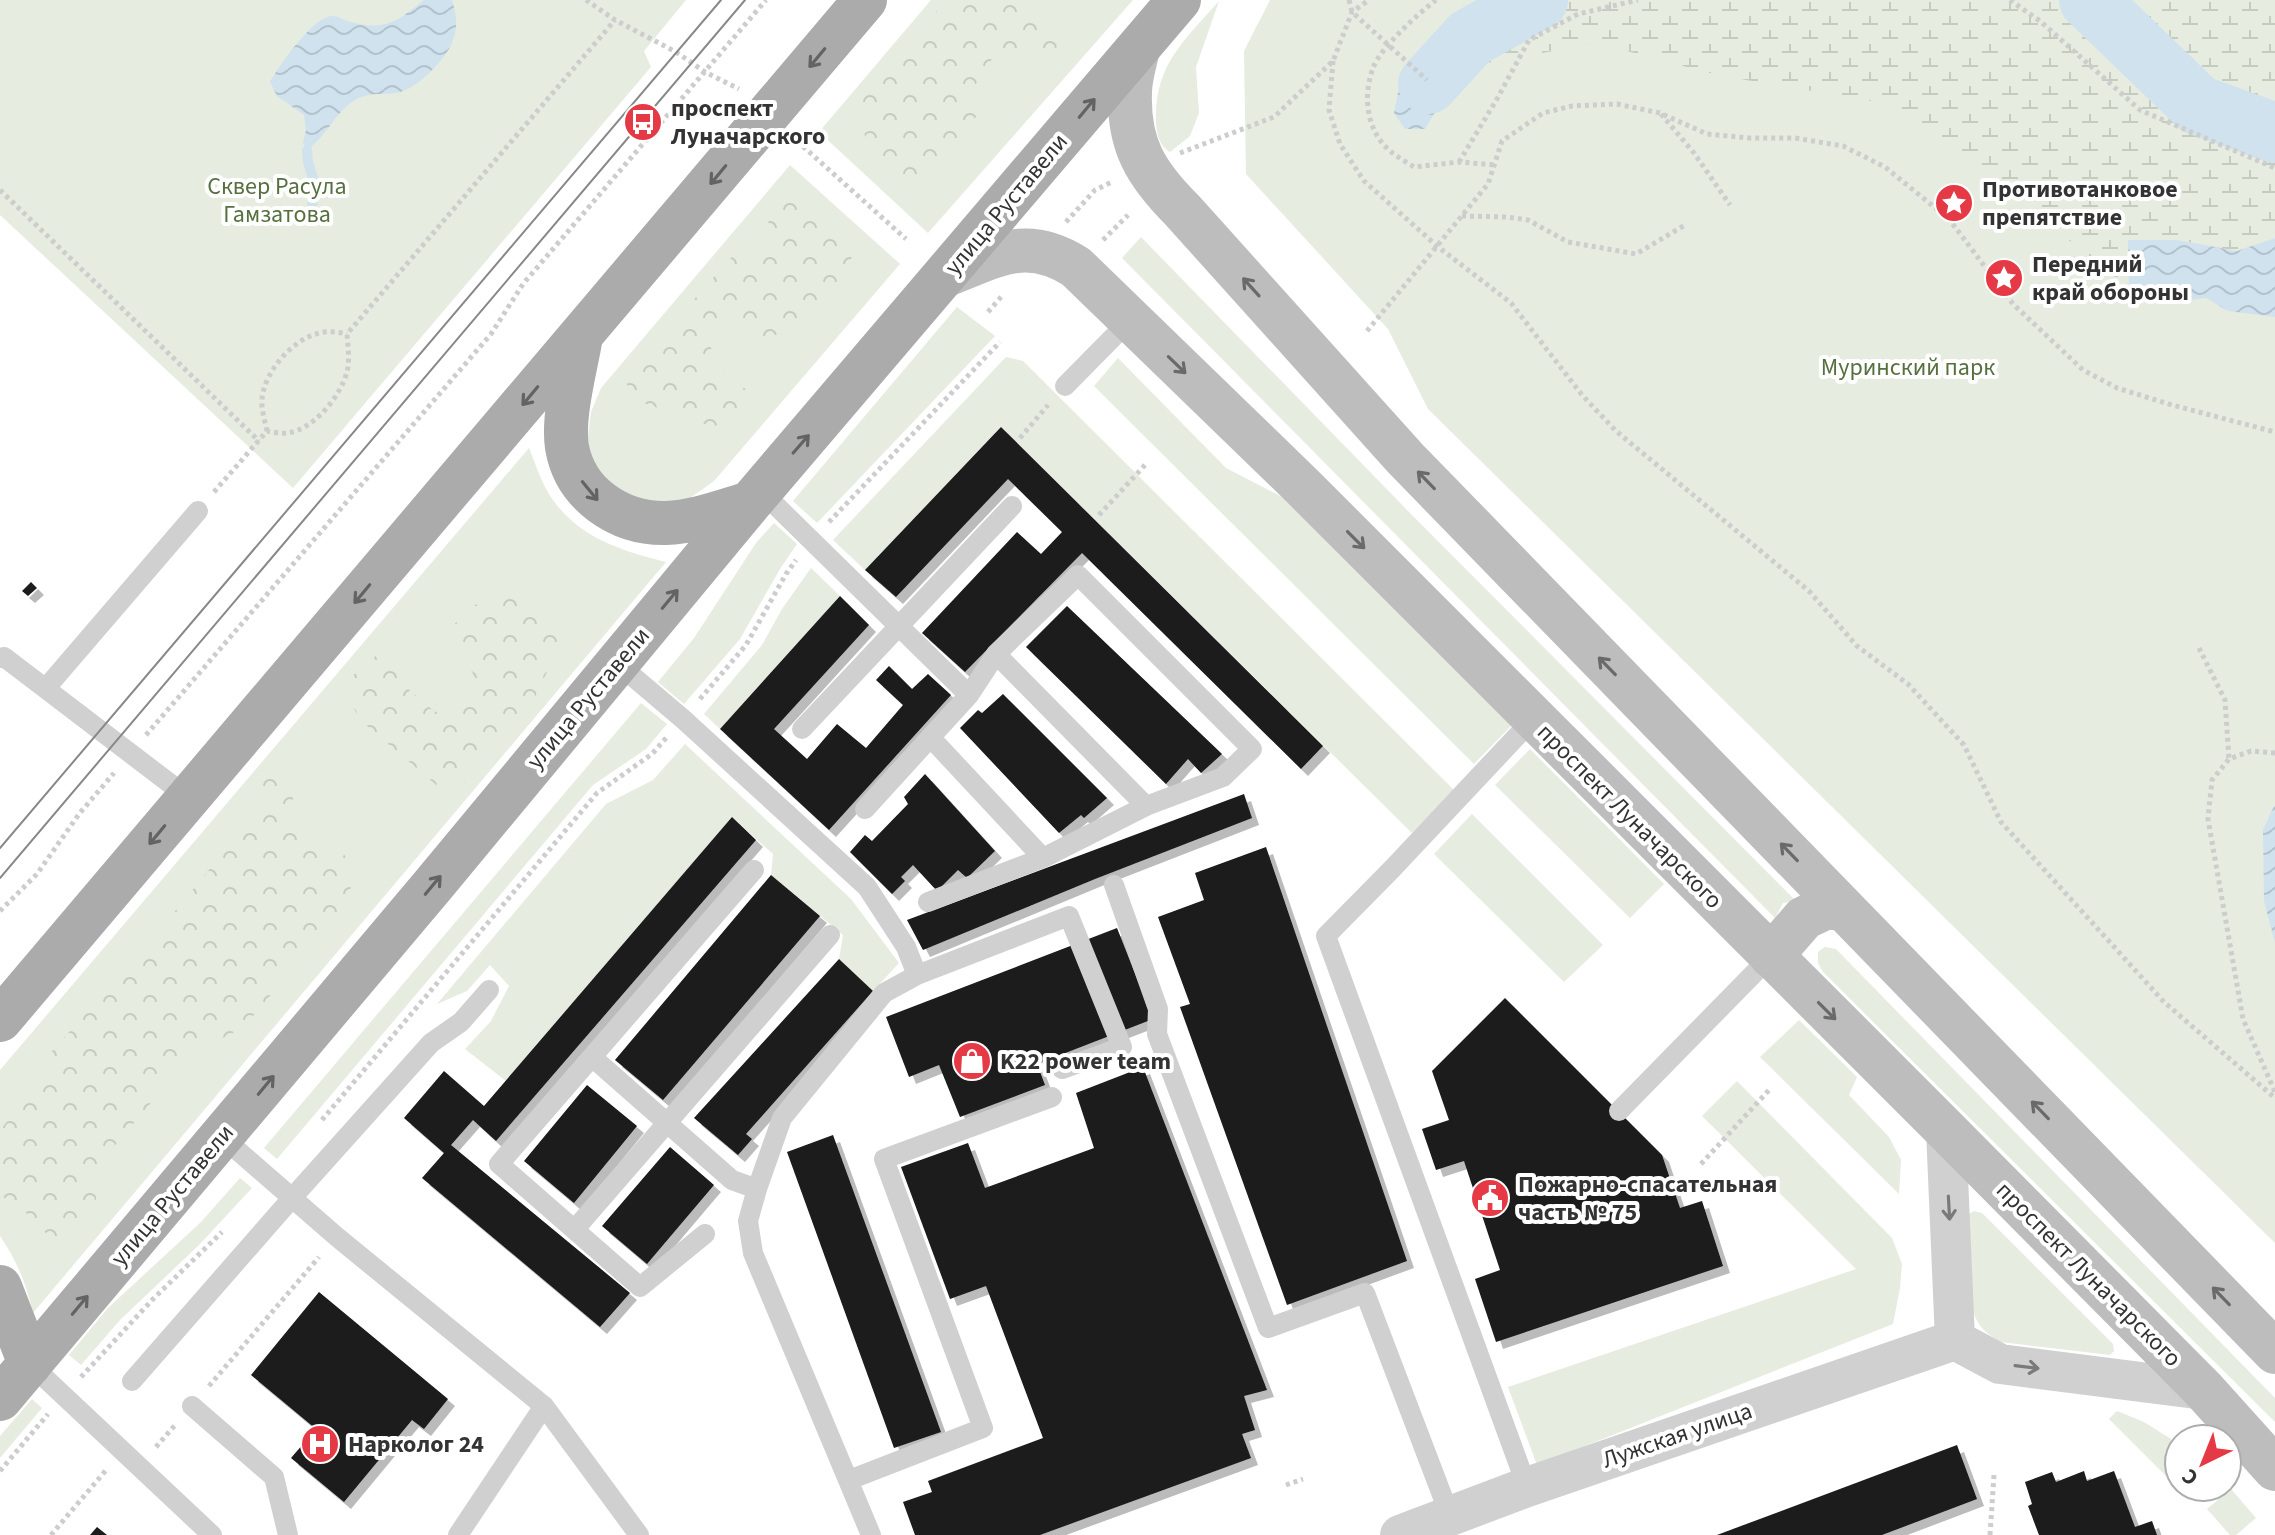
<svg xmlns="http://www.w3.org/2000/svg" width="2275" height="1535" viewBox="0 0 2275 1535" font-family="'Source Sans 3',sans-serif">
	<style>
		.green { fill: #e6ecdf }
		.forest { fill: url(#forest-crowns) }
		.wetland { fill: url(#wetland-marsh) }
		.water { fill: url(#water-waves) }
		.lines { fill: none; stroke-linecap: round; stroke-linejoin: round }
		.stream { stroke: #cfe2ee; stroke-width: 10 }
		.river { stroke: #cfe2ee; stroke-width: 60 }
		.building { fill: #1a1a1a; filter: url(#shadow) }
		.path { stroke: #cdcdcd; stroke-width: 5; stroke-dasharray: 4 4; stroke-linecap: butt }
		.lane { stroke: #d0d0d0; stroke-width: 20 }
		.street { stroke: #d0d0d0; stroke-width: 40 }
		.secondary { stroke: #bdbdbd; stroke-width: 44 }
		.primary { stroke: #ababab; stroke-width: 44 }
		.tram { stroke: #888; stroke-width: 2 }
		.oneway { stroke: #636363 }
		.oneway2 { stroke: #6a6a6a }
		.oneway3 { stroke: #7a7a7a }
		.labels { text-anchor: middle; stroke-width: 8; stroke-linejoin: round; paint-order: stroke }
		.poi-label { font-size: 24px; font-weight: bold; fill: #333; stroke: #fff; text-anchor: start }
		.park-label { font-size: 24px; fill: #56703f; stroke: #fff }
		.street-label { font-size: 24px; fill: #333; stroke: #fff }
	</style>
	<defs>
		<pattern id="forest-crowns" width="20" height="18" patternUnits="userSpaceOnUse" patternTransform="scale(2)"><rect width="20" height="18" fill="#e6ecdf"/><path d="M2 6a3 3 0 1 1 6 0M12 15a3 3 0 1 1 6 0" fill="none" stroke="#c6cbc0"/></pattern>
		<pattern id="wetland-marsh" width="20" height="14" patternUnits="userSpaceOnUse" patternTransform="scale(2)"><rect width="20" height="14" fill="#e6ecdf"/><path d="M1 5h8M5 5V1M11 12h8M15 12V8" fill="none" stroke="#c6cbc0"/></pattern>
		<pattern id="water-waves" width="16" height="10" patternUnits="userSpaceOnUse" patternTransform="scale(2)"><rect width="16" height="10" fill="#cfe2ee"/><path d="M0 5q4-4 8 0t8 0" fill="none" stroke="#b2c2cd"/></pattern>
		<filter id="shadow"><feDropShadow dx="7" dy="7" stdDeviation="0" flood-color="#0004"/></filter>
	</defs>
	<rect width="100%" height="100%" fill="#fff"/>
	<path class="green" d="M0 0H686L644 51 651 67 293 488 0 215Z
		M931 0H1133L928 233 819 132Z
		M1270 0H2275V1243L1428 409 1388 329 1246 174 1244 51Z
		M1219 1 1196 67 1199 113 1190 136 1170 152C1159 146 1156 132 1156 119 1155 64 1185 40 1219 1Z
		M790 165 900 264 714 481 690 498 666 506 619 494 591 459 588 436 591 412 601 388Z
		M1141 237 1410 513 1796 901 1783 903 1775 918 1122 258Z
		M957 307 995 336 817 523 793 501Z
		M1006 357 1023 361 1454 790 1412 833 1001 427 865 570 833 540Z
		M1118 358 1226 468 1288 500 1512 725 1474 764 1094 386Z
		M529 448C536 465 542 485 553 500 580 538 622 551 666 562L33 1313C26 1283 17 1261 0 1236V1070Z
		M774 523 797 544 780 569 740 639 684 704 658 682 694 638 756 543Z
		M811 568 840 596 720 729 704 714 762 645 782 609Z
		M641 703 667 724 646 749 593 785 277 1159 264 1148Z
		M685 744 851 899 899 963 873 991 839 959 843 935 771 875 773 854 732 817 506 1081 465 1049 491 1021 509 986 490 965 467 991 437 1004 606 804 653 780Z
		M1530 749 1664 884 1630 918 1495 785Z
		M1472 814 1603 945 1564 982 1434 854Z
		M1825 947 1836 949 2275 1398V1422L1823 972 1818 963V952Z
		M1799 1020 1857 1077 1849 1095 1889 1137 1901 1160 1899 1194 1760 1057Z
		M1737 1081 1892 1238 1902 1264 1900 1288 1893 1324 1537 1465 1508 1387 1856 1269 1702 1116Z
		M240 1178 252 1188 199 1245 120 1320 81 1365 69 1355 108 1308 201 1222Z
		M1974 1211 1982 1213 2113 1344 2114 1351 2110 1355 2001 1342C1986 1334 1979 1327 1973 1312L1967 1215Z
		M32 1399 42 1408 0 1458V1436Z
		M2117 1411 2144 1422 2179 1444V1487H2191L2184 1494 2109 1419Z
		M2231 1489 2256 1518 2236 1535H2230L2207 1509Z"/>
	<path class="forest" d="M974 0H1027L1031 15 1049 21 1060 42 1048 60 994 56 968 96 977 116 911 190 891 182 873 160 855 106 940 7 970 4Z
		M795 186 828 215 854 253 822 317 765 339 743 321 721 323 707 338 719 368 753 395 751 412 738 427 707 425 638 401 623 379 737 251 759 245 769 229 767 208 782 192Z
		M508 589 561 624 555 655 534 699 461 786 441 789 360 720 343 687 368 659 388 652 402 666 400 682 435 712C455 705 471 695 473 673L447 647 445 636 467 609Z
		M284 773 294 786 291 823 322 851 337 847 357 869 344 907 244 1027 192 1054 95 1169 96 1200 56 1247 36 1220 0 1195V1130L23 1103 47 1057 159 931 217 860 218 840 230 831 246 827 262 808 259 786 269 775Z"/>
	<path class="wetland" d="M1491 0H2275V238L2238 251 2177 240 2128 241 2129 288 2016 198 1883 103 1717 75 1597 43 1465 67 1435 41Z"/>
	<path class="water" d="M424 0H452C456 12 458 25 454 37 450 55 421 85 403 91 388 97 372 90 355 100 335 112 326 137 307 150L303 143 306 130 304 115 277 96 270 82C279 66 314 15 333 16 339 16 345 21 351 22 385 32 399 20 424 0Z
		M1470 38 1451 86 1425 129H1405L1394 113 1399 87 1412 72 1428 56 1448 44Z
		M2275 238V317L2228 311 2206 298 2160 303 2129 288 2128 240H2177L2237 251Z
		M2274 806H2275V943L2264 901 2263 830Z"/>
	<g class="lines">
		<path class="stream" d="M307 150 308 162 316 189 308 220"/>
		<path class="river" d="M2089 0 2198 105 2275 133
			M1428 84 1470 38 1538 0"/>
	</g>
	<path class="building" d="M1001 427 1323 746 1301 769 1082 553 965 672 922 633 1017 532 1041 554 1062 532 1008 479 896 597 865 570Z
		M31 582 37 588 28 596 22 591Z
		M840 596 869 625 774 729 807 759 837 724 866 748 903 705 876 680 889 666 912 689 928 674 951 695 829 830 720 729Z
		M1067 606 1222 754 1201 773 1188 759 1166 784 1026 647Z
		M1003 694 1107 798 1084 818 1081 815 1059 833 960 728 978 710 982 713Z
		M925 774 995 851 967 878 958 870 937 891 913 865 901 877 905 881 892 894 850 852 865 835 872 841 908 804 904 797Z
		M1244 794 1252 818 1095 879 923 950 907 920Z
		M732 817 756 840 496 1141 473 1120 451 1145 630 1293 600 1327 422 1178 444 1153 404 1118 444 1071 484 1106Z
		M1266 847 1407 1261 1287 1305 1180 1007 1190 1004 1158 917 1204 900 1195 873Z
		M771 875 820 916 663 1100 615 1060Z
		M1117 928 1153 1019 1037 1064 1045 1085 960 1117 939 1065 909 1077 886 1017Z
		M839 959 873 991 746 1134 752 1139 738 1155 694 1118Z
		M1505 998 1662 1155 1680 1208 1702 1201 1723 1266 1496 1342 1475 1279 1500 1270 1464 1161 1436 1170 1422 1129 1449 1120 1432 1071Z
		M1143 1067 1267 1390 1244 1396 1255 1430 1242 1434 1251 1458 1040 1535H915L903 1502 932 1492 928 1481 1043 1438 986 1286 950 1299 901 1167 968 1143 985 1188 1094 1148 1076 1093Z
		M587 1085 637 1126 574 1203 524 1161Z
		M833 1135 941 1432 894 1448 787 1152Z
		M670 1147 714 1185 647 1264 602 1226Z
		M319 1292 448 1399 424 1429 412 1420 344 1502 291 1458 316 1429 251 1375Z
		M1957 1445 1977 1499 1882 1535H1717Z
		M2084 1471 2087 1481 2114 1471 2135 1527 2152 1521 2157 1535H2039L2028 1506 2032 1504 2025 1482 2052 1472 2056 1482Z
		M97 1527 107 1535H90Z"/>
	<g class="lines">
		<path class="path" d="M586 0 615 20 676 52 705 72 739 89
			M1349 0 1352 12 1427 80
			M1436 0C1419 13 1380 48 1373 68 1363 95 1366 129 1388 149 1395 156 1405 161 1414 167L1459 162 1495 165
			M2010 0 2040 21 2140 110 2275 168
			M1333 61 1329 110 1340 144 1364 181 1437 246 1511 303 1582 395 1616 431 1809 591 1857 646 1908 684 1964 745 2001 822 2164 1002 2275 1098
			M1661 114 1694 153 1730 205
			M797 141 906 239
			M1180 153 1274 117 1333 61 1352 12 1369 0
			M1459 162 1497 99 1529 40 1578 14 1638 0
			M0 190 259 441
			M1462 216 1507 217 1528 220 1568 242 1636 254 1685 225
			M1066 222 1095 190 1112 182
			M1103 240 1128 215
			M988 312 1002 296
			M1367 331 1488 184 1502 141 1543 113 1572 106 1617 104 1660 113 1707 134 1749 138H1795L1843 146 1885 167 1949 219 2013 304 2083 370 2117 388 2172 405 2275 432
			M267 431C265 421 261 409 262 399 264 373 291 341 316 334 327 330 337 332 347 334
			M1020 438 1048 405
			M214 492 267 431C273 432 280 434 286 433 313 431 340 397 347 372 350 360 348 347 347 334L615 20
			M1099 515 1145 465
			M829 522 1000 342
			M2199 648 2225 700 2229 759
			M700 699 746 645 786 574 796 560
			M146 735 491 334 523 284 766 0
			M2275 753 2251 751 2229 759 2212 780 2208 819 2243 1019 2275 1092
			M0 911 37 874 79 814 114 773
			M322 1120 597 793 652 754 667 737
			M1701 1164 1770 1089
			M81 1377 153 1299 222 1232
			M209 1386 319 1257
			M156 1447 176 1424
			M0 1471 48 1414
			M1286 1485 1303 1479
			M51 1535 107 1469
			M1990 1535 1994 1475"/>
		<path class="lane" d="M1065 386 1130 320
			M761 491 969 695
			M996 654 1146 806
			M0 658 4 657 189 798
			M617 663 683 719 867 887 906 947 917 975 884 993 782 1118 757 1189 748 1221 753 1253 871 1535
			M46 688 198 511
			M802 729 1012 506
			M931 738 1043 858
			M865 809 969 695 996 654 1078 575 1252 749 1223 777 1146 806 1043 858 928 902
			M1114 885 1158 1009 1157 1034 1268 1328 1365 1293 1450 1516
			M917 975 1069 916 1122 1047 1062 1069
			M592 1057 732 1180 757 1189
			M1619 1111 1771 956
			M222 1137 337 1237 544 1406 639 1535
			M575 1229 830 935
			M705 1234 640 1287 499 1164 754 870
			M30 1364 212 1535
			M132 1381 292 1198 431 1043 461 1022 489 990
			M192 1406 274 1477 288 1535
			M849 1480 983 1428 884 1159 1052 1097
			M1527 1487 1326 936 1393 868 1533 719
			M458 1535 544 1406"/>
		<path class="street" d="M1946 1130 1955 1340
			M1400 1535 1527 1487 1955 1340 2000 1364 2204 1390"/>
		<path class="secondary" d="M1138 49C1135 63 1130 78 1130 92 1128 145 1146 174 1182 210L1405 458 2275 1352
			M946 275C996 256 1026 235 1076 267L1301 485 1946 1130 2204 1390 2275 1469
			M1771 956 1804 918 1825 908H1843"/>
		<path class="primary" d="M581 336C576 367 562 416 567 447 575 494 619 524 666 523 694 522 723 511 750 503
			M0 1020 865 0
			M0 1287 30 1364
			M0 1399 434 884 750 503 1179 0"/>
		<path class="tram" d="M0 848 721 0
			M0 878 745 0"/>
	</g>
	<defs><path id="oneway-shaft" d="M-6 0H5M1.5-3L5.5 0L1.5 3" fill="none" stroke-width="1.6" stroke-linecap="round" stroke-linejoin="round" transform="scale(2)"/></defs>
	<g class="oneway">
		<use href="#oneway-shaft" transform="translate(817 58) rotate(130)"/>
		<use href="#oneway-shaft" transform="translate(1087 108) rotate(-50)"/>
		<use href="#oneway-shaft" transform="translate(718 175) rotate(130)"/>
		<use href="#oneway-shaft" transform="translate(530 396) rotate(130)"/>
		<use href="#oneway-shaft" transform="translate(801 444) rotate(-49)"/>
		<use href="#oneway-shaft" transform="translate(590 491) rotate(51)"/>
		<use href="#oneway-shaft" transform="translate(362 594) rotate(130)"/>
		<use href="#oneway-shaft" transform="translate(670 599) rotate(-50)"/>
		<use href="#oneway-shaft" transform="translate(157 835) rotate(130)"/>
		<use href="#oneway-shaft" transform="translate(433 885) rotate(-50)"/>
		<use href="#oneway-shaft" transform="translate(266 1085) rotate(-50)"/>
		<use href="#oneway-shaft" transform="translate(80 1305) rotate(-50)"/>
	</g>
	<g class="oneway2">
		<use href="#oneway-shaft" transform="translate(1251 287) rotate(-132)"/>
		<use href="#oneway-shaft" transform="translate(1177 365) rotate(44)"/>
		<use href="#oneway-shaft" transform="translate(1426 480) rotate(-134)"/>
		<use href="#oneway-shaft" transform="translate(1356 540) rotate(45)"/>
		<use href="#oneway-shaft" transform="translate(1607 666) rotate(-134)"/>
		<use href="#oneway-shaft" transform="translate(1789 852) rotate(-134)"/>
		<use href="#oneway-shaft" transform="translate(1827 1011) rotate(45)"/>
		<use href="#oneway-shaft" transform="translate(2040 1110) rotate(-134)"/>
		<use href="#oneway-shaft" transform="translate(2221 1296) rotate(-134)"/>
	</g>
	<g class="oneway3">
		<use href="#oneway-shaft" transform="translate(1949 1208) rotate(87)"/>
		<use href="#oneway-shaft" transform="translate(2027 1367) rotate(7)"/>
	</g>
	<defs>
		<symbol id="bus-disc" viewBox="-11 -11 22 22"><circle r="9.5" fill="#e63946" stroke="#fff"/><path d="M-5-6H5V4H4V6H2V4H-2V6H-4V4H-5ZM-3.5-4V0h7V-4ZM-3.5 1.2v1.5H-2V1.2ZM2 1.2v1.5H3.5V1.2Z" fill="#fff"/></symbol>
		<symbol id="sight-disc" viewBox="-11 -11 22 22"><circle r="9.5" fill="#e63946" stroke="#fff"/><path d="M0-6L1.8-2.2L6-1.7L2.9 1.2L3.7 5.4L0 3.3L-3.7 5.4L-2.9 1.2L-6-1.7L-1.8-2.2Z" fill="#fff"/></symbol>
		<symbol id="shop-disc" viewBox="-11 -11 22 22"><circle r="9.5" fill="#e63946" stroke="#fff"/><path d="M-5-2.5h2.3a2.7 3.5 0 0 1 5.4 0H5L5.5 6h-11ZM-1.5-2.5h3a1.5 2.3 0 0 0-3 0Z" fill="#fff"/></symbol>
		<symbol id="civic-disc" viewBox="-11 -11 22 22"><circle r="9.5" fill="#e63946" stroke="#fff"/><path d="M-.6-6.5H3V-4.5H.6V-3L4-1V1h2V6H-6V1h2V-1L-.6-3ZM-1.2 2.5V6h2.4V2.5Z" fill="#fff"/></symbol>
		<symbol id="hospital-disc" viewBox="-11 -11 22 22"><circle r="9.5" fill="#e63946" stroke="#fff"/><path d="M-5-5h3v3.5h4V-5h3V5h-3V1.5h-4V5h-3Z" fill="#fff"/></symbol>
	</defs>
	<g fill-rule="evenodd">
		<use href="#bus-disc" x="621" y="100" width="44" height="44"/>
		<use href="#sight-disc" x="1932" y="181" width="44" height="44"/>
		<use href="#sight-disc" x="1982" y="256" width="44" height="44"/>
		<use href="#shop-disc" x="950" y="1039" width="44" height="44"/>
		<use href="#civic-disc" x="1468" y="1176" width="44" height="44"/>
		<use href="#hospital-disc" x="298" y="1422" width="44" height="44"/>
	</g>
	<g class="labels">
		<g class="poi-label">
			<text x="671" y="116">проспект<tspan x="671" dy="28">Луначарского</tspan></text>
			<text x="1982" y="197">Противотанковое<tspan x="1982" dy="28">препятствие</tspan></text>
			<text x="2032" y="272">Передний<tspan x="2032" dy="28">край обороны</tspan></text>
			<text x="1000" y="1069">K22 power team</text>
			<text x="1518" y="1192">Пожарно-спасательная<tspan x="1518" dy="28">часть № 75</tspan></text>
			<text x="348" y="1452">Нарколог 24</text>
		</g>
		<g class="park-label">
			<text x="277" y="194">Сквер Расула<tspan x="277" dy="28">Гамзатова</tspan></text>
			<text x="1908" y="375">Муринский парк</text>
		</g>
		<g class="street-label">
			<text transform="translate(1006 204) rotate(-50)" y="8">улица Руставели</text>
			<text transform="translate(588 698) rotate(-50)" y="8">улица Руставели</text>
			<text transform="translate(1630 816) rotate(45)" y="8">проспект Луначарского</text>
			<text transform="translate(172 1195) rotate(-50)" y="8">улица Руставели</text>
			<text transform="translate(2089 1274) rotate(45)" y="8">проспект Луначарского</text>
			<text transform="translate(1677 1435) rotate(-19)" y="8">Лужская улица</text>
		</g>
	</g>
	<g transform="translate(2203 1463) rotate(223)"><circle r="38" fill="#ffffff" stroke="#adadad" stroke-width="2"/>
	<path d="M0-6L14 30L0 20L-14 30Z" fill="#e63946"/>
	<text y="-12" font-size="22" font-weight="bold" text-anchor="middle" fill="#333333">С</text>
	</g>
</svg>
